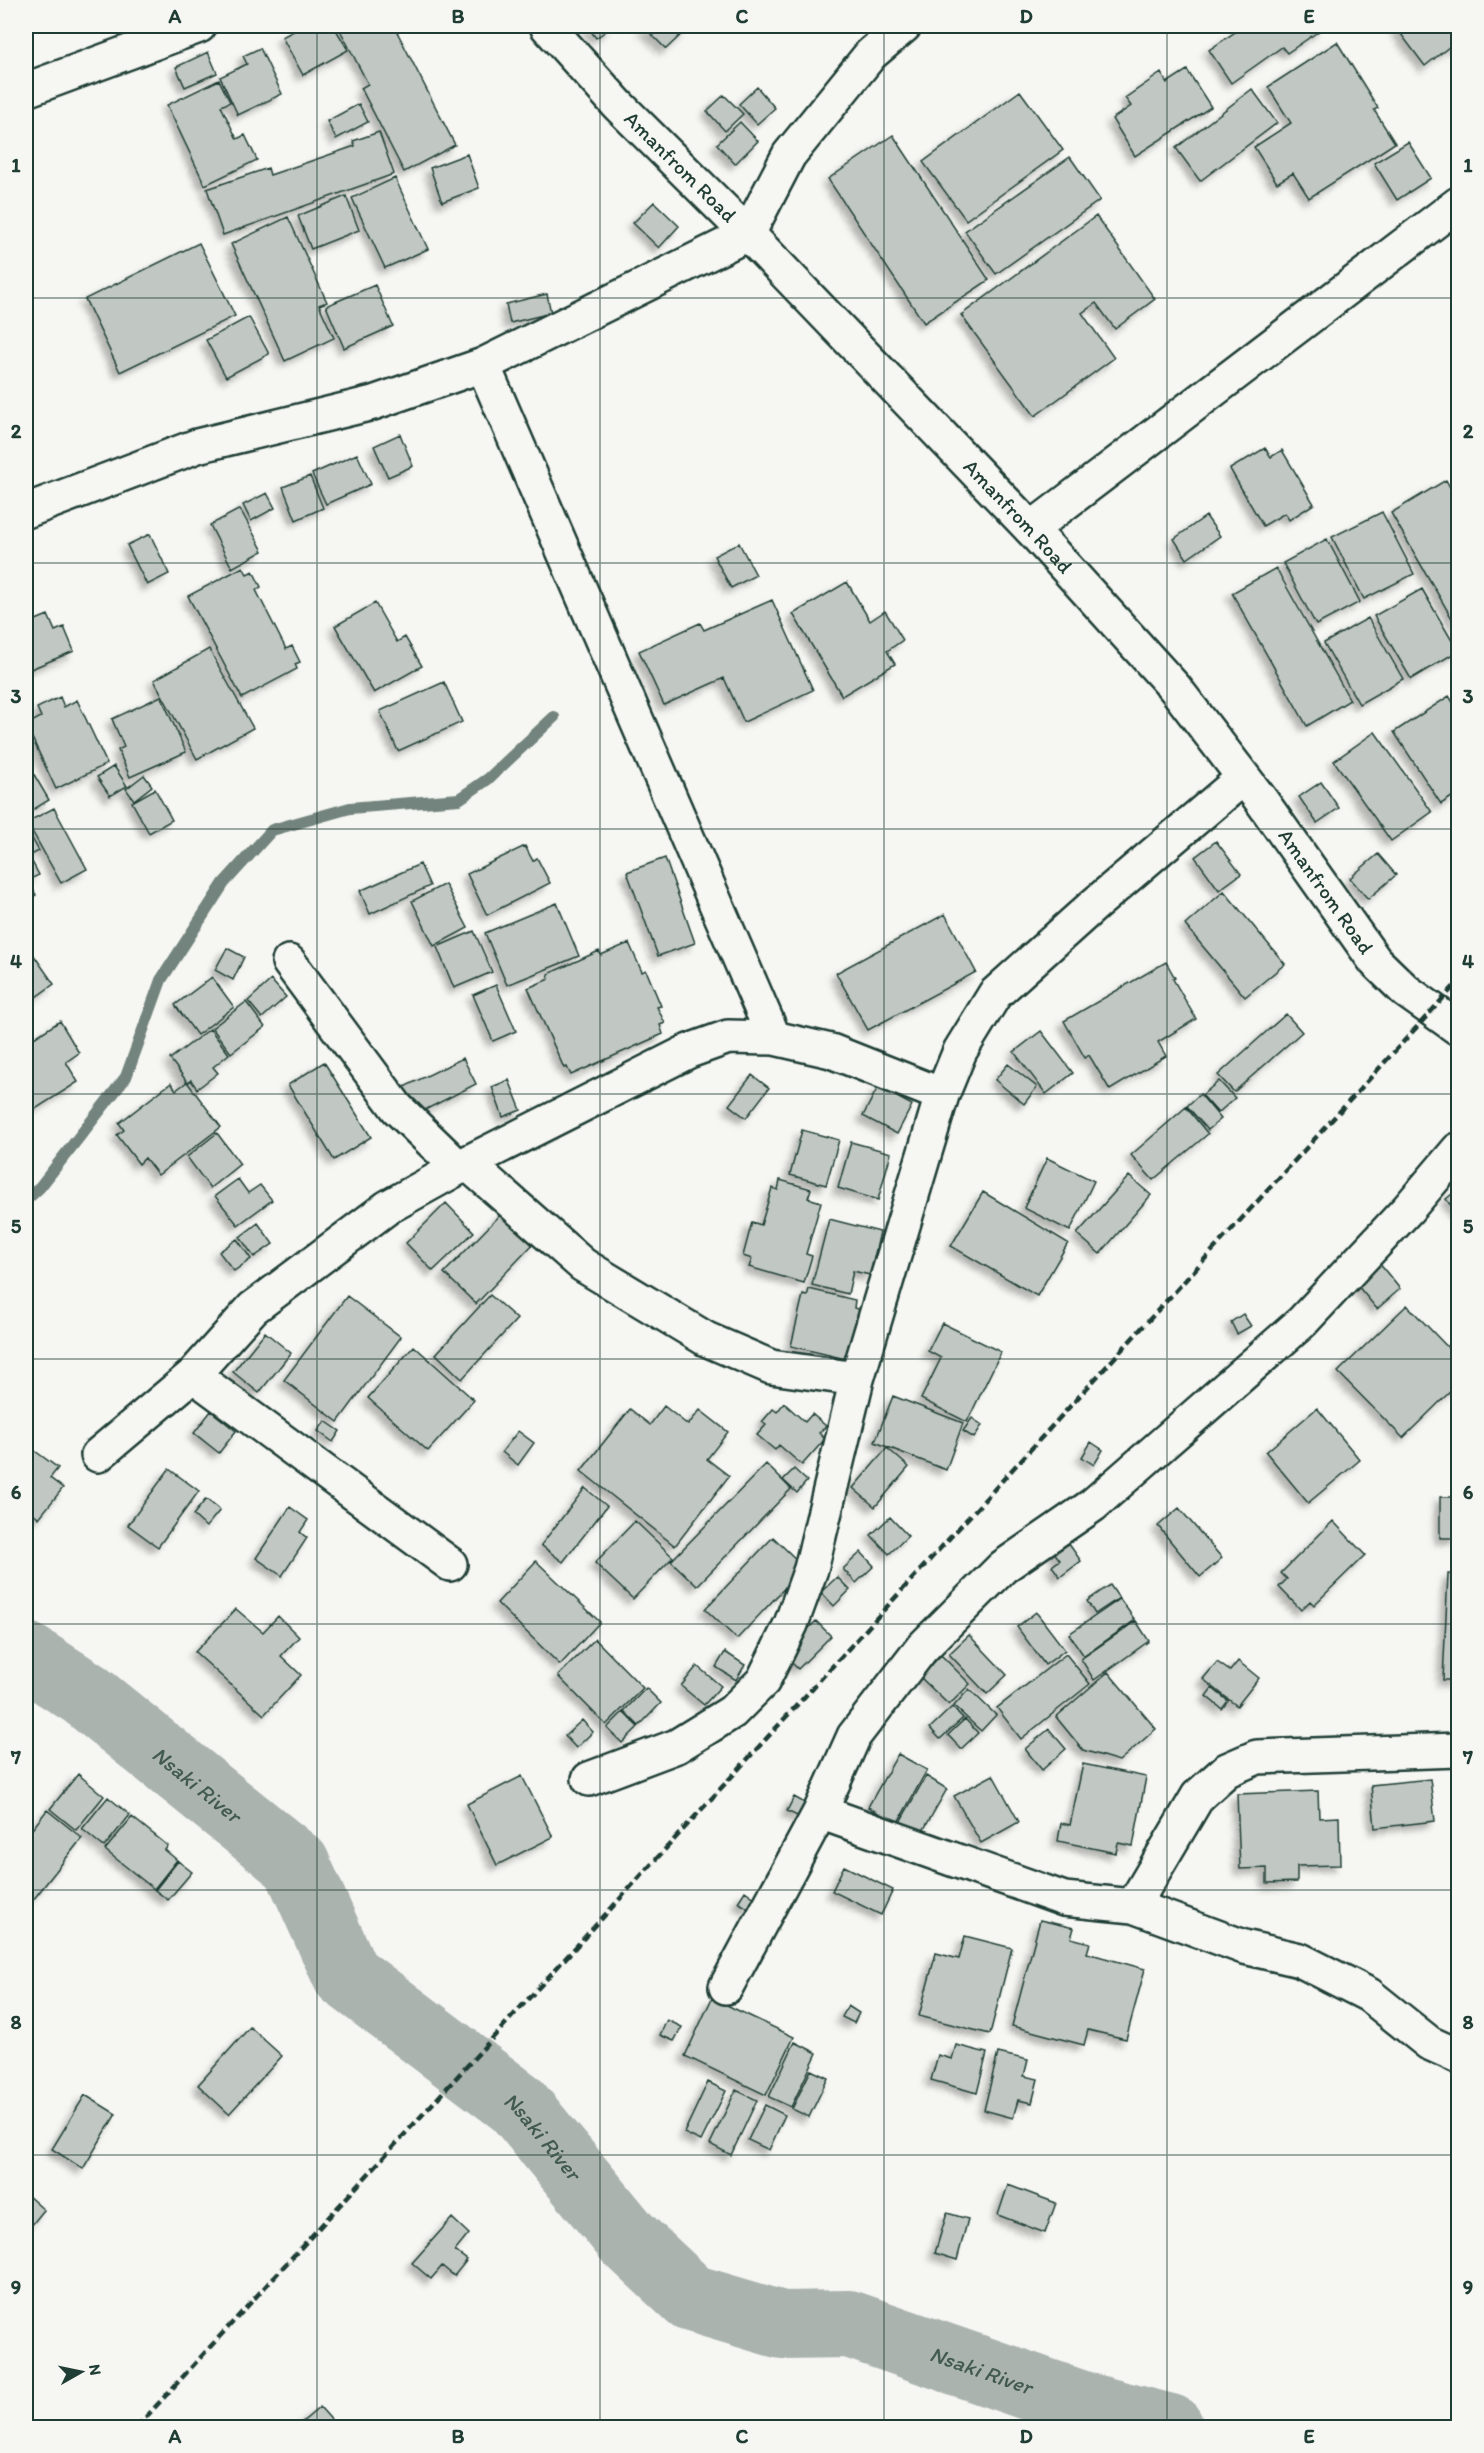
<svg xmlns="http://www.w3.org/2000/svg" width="1484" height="2453" viewBox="0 0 1484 2453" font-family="Itim,sans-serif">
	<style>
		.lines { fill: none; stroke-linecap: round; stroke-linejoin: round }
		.stream { stroke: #72847d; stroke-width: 12 }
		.river { stroke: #aab3ae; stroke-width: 68 }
		.building { fill: #c1c8c3; stroke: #1f3d34; stroke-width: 1.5; filter: url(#shadow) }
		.minor-casing { stroke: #1f3d34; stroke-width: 38 }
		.tertiary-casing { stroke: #1f3d34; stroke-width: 38 }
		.minor { stroke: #f6f6f2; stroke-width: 33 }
		.tertiary { stroke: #f6f6f2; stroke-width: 33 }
		.rail { stroke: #1f3d34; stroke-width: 4.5; stroke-dasharray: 9 4.5; stroke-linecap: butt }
		.grid { fill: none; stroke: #1f3d34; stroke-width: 1.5; stroke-opacity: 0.55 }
		.labels { text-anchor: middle; stroke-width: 5; stroke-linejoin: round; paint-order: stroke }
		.street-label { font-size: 21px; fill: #1f3d34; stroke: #f6f6f2 }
		.water-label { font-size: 22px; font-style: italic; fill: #425a52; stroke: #f6f6f2 }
		.neatline { fill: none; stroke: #1f3d34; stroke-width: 2 }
		.grid-label { font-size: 20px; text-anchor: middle; font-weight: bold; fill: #1f3d34 }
	</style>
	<defs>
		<filter id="shadow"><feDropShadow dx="-5.5" dy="5.5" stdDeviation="3" flood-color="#0004"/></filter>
	</defs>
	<rect width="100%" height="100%" fill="#f6f6f2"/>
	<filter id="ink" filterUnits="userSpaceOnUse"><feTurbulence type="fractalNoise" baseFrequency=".0167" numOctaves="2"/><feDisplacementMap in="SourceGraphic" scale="12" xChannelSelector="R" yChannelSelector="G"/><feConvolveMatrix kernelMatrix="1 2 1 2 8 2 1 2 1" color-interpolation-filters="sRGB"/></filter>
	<g filter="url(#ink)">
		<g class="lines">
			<path class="stream" d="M26 1200 40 1187 126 1077 161 980 224 883 272 830 350 808 459 799 488 779 554 717"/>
			<path class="river" id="s1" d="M26 1656 85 1694 296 1864 346 1975 517 2104 628 2239 691 2298 782 2325 849 2324 1088 2407 1170 2428"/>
		</g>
		<path class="building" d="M303 26H334L348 50 303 75 282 37Z
			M345 26H394L455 145 404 172 361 88 368 84 339 28Z
			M587 26H613L596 38Z
			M643 26H682L686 30 666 49Z
			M1244 26H1319L1322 29 1287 53 1282 47 1231 83 1209 50Z
			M1395 26H1458V49L1454 43 1425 66Z
			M1337 42 1378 108 1374 110 1395 143 1309 198 1293 173 1277 183 1254 147 1291 123 1268 87Z
			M260 48 282 94 238 115 220 77 247 64 243 56Z
			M208 52 217 73 185 87 176 67Z
			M1187 70 1211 107 1135 156 1112 119 1131 106 1125 98 1161 73 1167 83Z
			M219 80 230 102 221 106 237 139 245 135 257 160 205 185 167 105Z
			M757 87 775 108 757 124 739 104Z
			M1252 89 1277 123 1200 181 1176 148Z
			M1020 91 1063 150 966 220 923 162Z
			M724 95 743 114 725 131 707 111Z
			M359 104 368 122 336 139 327 121Z
			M740 122 758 141 735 164 717 144Z
			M379 132 394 174 223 235 207 189 268 168 270 175 355 146 353 141Z
			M893 135 989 280 924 323 828 179Z
			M1408 142 1431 178 1397 200 1374 163Z
			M467 154 479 188 442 202 430 168Z
			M1070 157 1100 200 996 274 965 231Z
			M395 178 428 249 385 268 352 198Z
			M346 196 359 230 311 249 298 216Z
			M654 202 679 226 659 248 633 223Z
			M1096 216 1155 299 1115 329 1096 303 1082 313 1114 358 1035 416 961 315Z
			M288 217 327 302 319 305 334 338 285 361 231 244Z
			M199 243 235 316 120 372 85 299Z
			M375 285 393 326 344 348 326 306Z
			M547 294 551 313 510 323 506 304Z
			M249 317 269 354 226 377 206 340Z
			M400 434 413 466 388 477 374 446Z
			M1265 448 1271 457 1282 450 1314 504 1289 520 1285 513 1263 526 1230 469Z
			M357 454 371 484 326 504 312 474Z
			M310 476 323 508 296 520 283 487Z
			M1446 480 1458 502V629L1391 513Z
			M267 493 275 508 251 521 243 505Z
			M240 509 263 551 232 568 210 525Z
			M1382 512 1414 574 1364 599 1332 537Z
			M1206 516 1220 536 1187 559 1174 539Z
			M150 534 169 574 147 585 127 545Z
			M1327 539 1360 602 1316 625 1283 563Z
			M739 543 756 575 731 588 714 556Z
			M243 567 247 574 253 571 261 587 256 590 286 649 292 646 300 662 295 664 297 669 242 698 188 596Z
			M1276 568 1350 700 1307 726 1232 593Z
			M847 582 870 621 885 611 903 640 887 651 895 664 842 696 793 614Z
			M1422 589 1458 651 1411 679 1374 616Z
			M772 600 813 690 744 722 724 678 664 705 639 651 700 623 704 630Z
			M375 603 397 642 405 637 422 666 374 693 335 626Z
			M48 615 55 631 64 627 74 651 26 671V624Z
			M1368 618 1403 679 1359 704 1324 643Z
			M209 649 253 728 197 759 154 680Z
			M444 682 462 722 398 751 380 711Z
			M161 696 186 752 130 777 118 750 124 747 112 719Z
			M1449 696 1458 710V793L1441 804 1394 732Z
			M60 697 64 707 77 700 107 764 56 789 26 725 41 717 37 708Z
			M1375 732 1432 812 1391 841 1334 761Z
			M26 761 49 800 26 814Z
			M114 766 127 786 110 796 97 777Z
			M144 775 152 786 134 800 126 789Z
			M1321 782 1339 808 1317 823 1299 797Z
			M155 789 172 820 149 833 132 802Z
			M54 808 87 869 61 883 27 822Z
			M26 828 39 851 29 856 39 875 28 880 36 895 26 901Z
			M1216 841 1241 874 1219 890 1195 857Z
			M525 846 533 861 537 858 550 883 487 915 467 874Z
			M1378 854 1396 875 1368 899 1350 878Z
			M665 858 695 943 658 956 627 872Z
			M420 864 430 886 370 914 360 891Z
			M445 884 468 928 434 946 412 901Z
			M1224 891 1285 964 1245 997 1185 925Z
			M557 903 579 956 507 985 485 933Z
			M945 914 976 972 868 1030 836 973Z
			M474 931 492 972 454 988 437 947Z
			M629 943 642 972 646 970 661 1006 657 1007 665 1023 660 1025 663 1034 571 1075 567 1067 564 1068 528 988 549 979 548 974 599 951 601 955Z
			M26 944 54 984 26 1004Z
			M227 948 244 957 233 980 215 970Z
			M1166 962 1175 978 1173 979 1196 1019 1158 1042 1166 1056 1110 1090 1089 1055 1085 1058 1064 1021Z
			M212 977 234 1007 197 1035 175 1005Z
			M271 980 286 997 262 1018 248 1001Z
			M496 985 516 1031 493 1041 473 995Z
			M246 1002 265 1027 231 1053 212 1028Z
			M1286 1014 1302 1032 1234 1092 1218 1075Z
			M60 1021 79 1053 66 1062 78 1082 26 1115V1043Z
			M210 1029 229 1054 213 1067 218 1073 197 1089 191 1080 188 1083 170 1059Z
			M1041 1031 1073 1073 1046 1094 1014 1052Z
			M463 1058 476 1084 417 1114 404 1087Z
			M324 1062 371 1137 334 1160 288 1085Z
			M1008 1064 1037 1087 1024 1104 995 1080Z
			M752 1075 769 1088 746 1118 729 1105Z
			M509 1080 521 1110 503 1117 492 1087Z
			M1219 1081 1235 1098 1218 1113 1202 1095Z
			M187 1082 221 1127 158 1175 145 1158 139 1164 117 1135 124 1130 119 1123 171 1083 176 1090Z
			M878 1087 912 1105 897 1134 863 1116Z
			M1200 1094 1221 1119 1208 1130 1187 1106Z
			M1186 1107 1208 1134 1153 1180 1131 1155Z
			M802 1130 839 1140 826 1185 790 1175Z
			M217 1133 240 1164 210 1188 187 1157Z
			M851 1142 891 1153 878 1200 838 1188Z
			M1047 1158 1094 1181 1070 1231 1024 1208Z
			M1129 1176 1151 1195 1100 1254 1077 1234Z
			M238 1179 248 1193 260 1185 272 1200 238 1225 215 1196Z
			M780 1180 811 1189 808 1198 821 1202 806 1254 812 1256 804 1283 749 1267 752 1259 743 1256 752 1222 761 1225 772 1188 778 1190Z
			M1458 1189V1215L1446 1199Z
			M983 1192 1068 1243 1037 1296 951 1246Z
			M446 1203 474 1232 433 1271 406 1243Z
			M503 1212 535 1242 476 1304 444 1273Z
			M829 1219 880 1232 870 1275 853 1271 848 1294 812 1285Z
			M258 1223 273 1244 254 1257 240 1237Z
			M237 1239 251 1259 234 1271 219 1252Z
			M1375 1258 1400 1289 1377 1309 1352 1279Z
			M809 1289 855 1300 854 1308 861 1310 850 1360 791 1346 803 1295 807 1296Z
			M490 1295 517 1319 462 1379 436 1354Z
			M347 1296 401 1337 338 1422 284 1380Z
			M1407 1305 1458 1358V1384L1403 1438 1338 1372Z
			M1243 1314 1251 1326 1237 1334 1231 1322Z
			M942 1323 1001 1352 967 1422 921 1399 941 1358 928 1351Z
			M265 1332 291 1353 259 1393 233 1372Z
			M414 1346 474 1400 428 1451 368 1398Z
			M893 1396 963 1423 946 1470 875 1442Z
			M784 1403 805 1422 812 1414 826 1426 819 1433 825 1439 802 1465 779 1445 775 1450 757 1435 766 1425 762 1422 773 1409 777 1412Z
			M664 1406 688 1425 700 1410 728 1432 707 1459 729 1476 675 1546 581 1471 630 1409 650 1425Z
			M1317 1408 1360 1460 1308 1503 1266 1452Z
			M211 1411 236 1431 219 1453 194 1433Z
			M972 1418 982 1425 974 1438 963 1431Z
			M325 1421 340 1431 333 1442 318 1431Z
			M518 1431 534 1443 518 1465 502 1452Z
			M1091 1442 1103 1450 1094 1465 1082 1457Z
			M887 1448 909 1467 875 1507 853 1488Z
			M35 1451 58 1468 50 1478 63 1488 39 1518 26 1507V1463Z
			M766 1464 791 1489 697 1586 671 1561Z
			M169 1469 199 1491 158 1547 128 1525Z
			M794 1469 807 1481 797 1493 783 1480Z
			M585 1488 607 1506 563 1562 541 1545Z
			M1440 1497H1458V1538H1440Z
			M206 1499 220 1510 206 1527 193 1515Z
			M290 1507 308 1520 300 1532 307 1538 282 1576 256 1558Z
			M1179 1508 1222 1558 1200 1577 1158 1526Z
			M890 1517 908 1536 889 1554 871 1535Z
			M635 1521 673 1557 633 1599 595 1563Z
			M1333 1521 1365 1555 1314 1605 1310 1601 1301 1610 1279 1587 1287 1579 1281 1573Z
			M773 1537 804 1567 737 1639 705 1609Z
			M1064 1537 1081 1561 1060 1577 1052 1566 1060 1560 1050 1547Z
			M861 1552 874 1566 856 1583 843 1569Z
			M536 1561 600 1622 560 1665 497 1603Z
			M1448 1574H1458V1680H1443Z
			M837 1577 850 1590 834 1606 821 1592Z
			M1110 1585 1119 1598 1095 1614 1087 1601Z
			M1120 1599 1135 1620 1084 1656 1069 1634Z
			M236 1609 263 1632 278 1616 299 1637 281 1656 301 1675 264 1715 195 1652Z
			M1036 1612 1065 1650 1045 1665 1017 1627Z
			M816 1621 831 1636 798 1669 783 1654Z
			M1136 1621 1149 1641 1094 1680 1081 1659Z
			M969 1635 1007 1675 987 1694 949 1654Z
			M595 1639 643 1688 606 1725 558 1676Z
			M725 1652 745 1665 736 1680 716 1667Z
			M1066 1654 1090 1684 1021 1739 997 1708Z
			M941 1655 970 1684 949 1705 920 1677Z
			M1238 1661 1259 1678 1237 1706 1203 1679 1217 1662 1230 1671Z
			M697 1666 721 1686 704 1705 681 1686Z
			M1108 1672 1156 1729 1119 1761 1083 1750 1056 1717Z
			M646 1688 661 1703 639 1726 624 1711Z
			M1212 1688 1228 1701 1222 1709 1206 1696Z
			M969 1689 996 1715 981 1731 954 1706Z
			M952 1707 963 1718 940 1739 930 1728Z
			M623 1712 638 1727 622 1743 607 1728Z
			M965 1719 978 1733 961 1749 948 1735Z
			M582 1720 593 1732 576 1748 565 1736Z
			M1049 1729 1066 1749 1042 1770 1025 1749Z
			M898 1754 927 1770 897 1824 868 1807Z
			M1083 1764 1146 1777 1133 1846 1118 1843 1116 1853 1058 1841 1061 1823 1070 1825Z
			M78 1774 104 1796 76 1830 50 1809Z
			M993 1775 1019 1822 981 1843 954 1796Z
			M522 1776 553 1837 497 1865 467 1804Z
			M926 1776 947 1789 920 1836 899 1824Z
			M1430 1779 1435 1821 1375 1828 1371 1785Z
			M1318 1791 1319 1818 1339 1817 1340 1865 1297 1866V1882L1267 1883V1868L1240 1869 1237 1794Z
			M108 1797 130 1815 104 1847 82 1829Z
			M794 1797 805 1803 799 1817 787 1811Z
			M47 1810 82 1838 26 1909V1837Z
			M132 1817 168 1846 165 1850 177 1860 154 1889 105 1850Z
			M178 1861 192 1872 168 1900 155 1890Z
			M844 1866 893 1890 881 1915 832 1891Z
			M745 1891 756 1899 749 1909 738 1902Z
			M1040 1920 1074 1928 1071 1938 1090 1943 1087 1953 1145 1969 1126 2039 1088 2030 1084 2045 1012 2026Z
			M965 1936 1012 1948 990 2034 919 2016 936 1953 959 1959Z
			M712 1998 794 2037 766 2095 685 2056Z
			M848 2006 859 2013 854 2023 842 2017Z
			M667 2020 682 2027 674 2041 660 2035Z
			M250 2027 282 2056 229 2114 198 2085Z
			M795 2042 817 2053 791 2107 769 2097Z
			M956 2045 987 2053 977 2093 931 2080 938 2055 952 2059Z
			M998 2053 1028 2060 1024 2076 1038 2079 1032 2103 1018 2100 1013 2118 984 2110Z
			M811 2070 828 2078 809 2117 792 2109Z
			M708 2082 726 2091 701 2141 684 2133Z
			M736 2090 757 2100 731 2155 710 2144Z
			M85 2095 116 2114 83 2169 52 2149Z
			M765 2105 785 2115 769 2150 748 2140Z
			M1008 2185 1056 2203 1045 2233 998 2215Z
			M26 2194 44 2210 26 2232Z
			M947 2213 968 2219 957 2260 935 2253Z
			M452 2218 469 2234 455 2251 467 2260 454 2276 442 2266 431 2279 412 2263Z
			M320 2407 337 2426 334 2428H302L300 2424Z"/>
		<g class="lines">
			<defs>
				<path id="minor" d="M26 90 199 26
					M483 365 774 1038
					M26 511 197 446 373 403 483 365 748 234 789 155 871 54 904 26
					M1031 529 1458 204
					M289 962 397 1108 459 1168
					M467 1163 583 1265 706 1339 771 1367 857 1379
					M193 1375 450 1564
					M98 1455 193 1375 253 1308 388 1207 467 1163 689 1051 728 1037 774 1038 831 1051 942 1095
					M589 1779 677 1746 732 1712 763 1681 791 1624 811 1569 857 1379 942 1095 960 1051 995 994 1094 905 1243 778
					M820 1812 1064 1899 1133 1906 1244 1947 1300 1960 1369 1995 1429 2043 1458 2056
					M1133 1906 1198 1796 1227 1770 1257 1757 1458 1750
					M726 1987 820 1812 854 1736 922 1648 1003 1567 1093 1505 1302 1322 1408 1209 1458 1150"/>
				<g id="tertiary">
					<path id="s2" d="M547 26 618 105 748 234 1031 529 1175 688 1261 800 1375 961 1406 991 1458 1028"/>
				</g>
			</defs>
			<use href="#minor" class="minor-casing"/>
			<use href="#tertiary" class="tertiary-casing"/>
			<use href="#minor" class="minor"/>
			<use href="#tertiary" class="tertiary"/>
			<path class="rail" d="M136 2428 1458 982"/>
		</g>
	</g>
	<path class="grid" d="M317 26V2428M600 26V2428M884 26V2428M1167 26V2428M26 298H1458M26 563H1458M26 829H1458M26 1094H1458M26 1359H1458M26 1624H1458M26 1890H1458M26 2155H1458"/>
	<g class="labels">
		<g class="street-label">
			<text dy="7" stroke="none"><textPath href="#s2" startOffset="194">Amanfrom Road</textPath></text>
			<text dy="7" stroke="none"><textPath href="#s2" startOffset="680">Amanfrom Road</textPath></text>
			<text dy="7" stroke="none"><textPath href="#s2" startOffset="1166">Amanfrom Road</textPath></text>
		</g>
		<g class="water-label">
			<text dy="8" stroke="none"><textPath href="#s1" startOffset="214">Nsaki River</textPath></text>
			<text dy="8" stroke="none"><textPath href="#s1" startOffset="718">Nsaki River</textPath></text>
			<text dy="8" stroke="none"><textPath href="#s1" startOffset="1240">Nsaki River</textPath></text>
		</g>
	</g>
	<rect width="1484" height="2453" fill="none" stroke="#f6f6f2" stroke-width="66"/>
	<g transform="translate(81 2372) rotate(81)" stroke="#f6f6f2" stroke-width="4.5" paint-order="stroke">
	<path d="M0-4.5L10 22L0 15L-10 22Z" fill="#1f3d34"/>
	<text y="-9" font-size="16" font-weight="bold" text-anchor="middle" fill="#1f3d34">N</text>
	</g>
	<rect x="33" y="33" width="1418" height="2387" class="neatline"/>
	<g class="grid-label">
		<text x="175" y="23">A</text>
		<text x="458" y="23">B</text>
		<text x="742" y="23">C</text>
		<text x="1026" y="23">D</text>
		<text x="1309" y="23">E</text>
		<text x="16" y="172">1</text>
		<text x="1468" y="172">1</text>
		<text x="16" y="438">2</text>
		<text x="1468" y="438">2</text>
		<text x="16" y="703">3</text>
		<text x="1468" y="703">3</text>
		<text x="16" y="968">4</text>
		<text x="1468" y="968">4</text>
		<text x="16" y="1233">5</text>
		<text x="1468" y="1233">5</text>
		<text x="16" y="1499">6</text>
		<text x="1468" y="1499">6</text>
		<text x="16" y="1764">7</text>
		<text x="1468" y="1764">7</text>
		<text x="16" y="2029">8</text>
		<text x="1468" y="2029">8</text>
		<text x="16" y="2294">9</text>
		<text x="1468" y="2294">9</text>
		<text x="175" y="2443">A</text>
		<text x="458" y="2443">B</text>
		<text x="742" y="2443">C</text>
		<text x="1026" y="2443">D</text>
		<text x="1309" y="2443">E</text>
	</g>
</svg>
